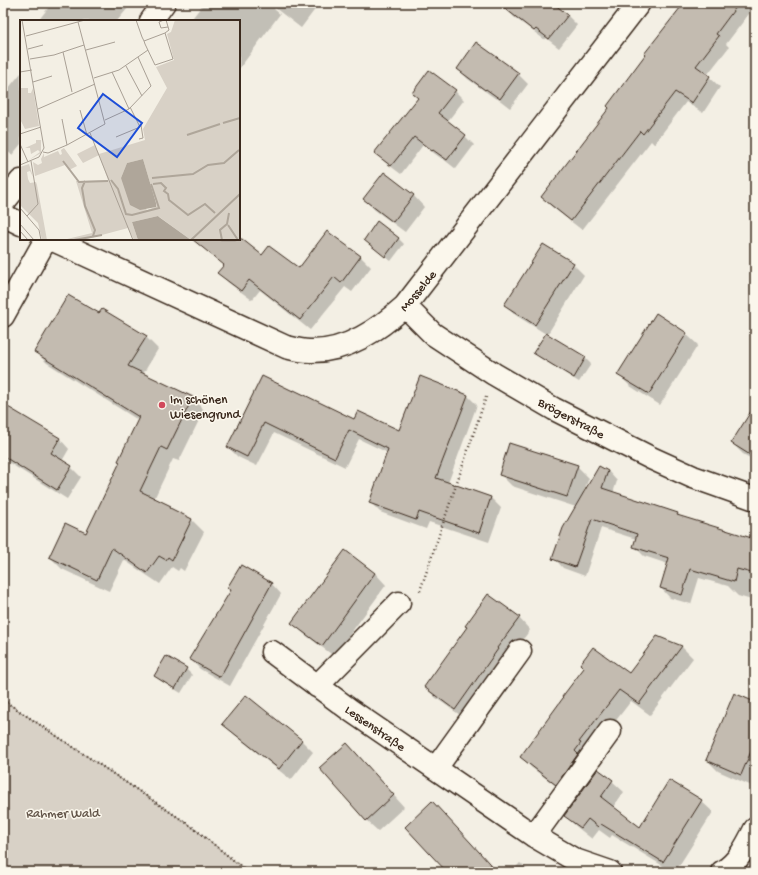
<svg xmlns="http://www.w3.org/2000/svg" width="758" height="875" viewBox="0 0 758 875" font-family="'Gochi Hand',sans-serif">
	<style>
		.green { fill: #d8d1c6; stroke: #8a7e72 }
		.shadow { fill: #0003 }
		.building { fill: #c3bbb0; stroke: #3b2a1e }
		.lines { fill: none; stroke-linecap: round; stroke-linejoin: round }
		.minor-casing { stroke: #3b2a1e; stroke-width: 25 }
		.path { stroke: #3b2a1e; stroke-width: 2.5; stroke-dasharray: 1 3; stroke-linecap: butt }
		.minor { stroke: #fbf7ec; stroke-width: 22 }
		.poi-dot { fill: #d1495b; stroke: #fbf7ec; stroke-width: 1.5 }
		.labels { text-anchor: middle; stroke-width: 3; stroke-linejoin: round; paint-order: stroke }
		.street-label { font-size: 13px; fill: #3b2a1e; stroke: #fbf7ec }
		.poi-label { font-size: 13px; fill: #3b2a1e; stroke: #fbf7ec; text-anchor: start }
		.park-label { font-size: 13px; fill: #625448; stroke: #fbf7ec }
		.inset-river { fill: none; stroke: #afa69a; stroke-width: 2 }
		.inset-road { fill: none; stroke: #a9a095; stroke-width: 1 }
		.view { fill: #1d4ed8; fill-opacity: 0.15; stroke: #1d4ed8; stroke-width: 2 }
		.inset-edge { fill: none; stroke: #3b2a1e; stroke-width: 2 }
	</style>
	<rect width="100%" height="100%" fill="#f3efe4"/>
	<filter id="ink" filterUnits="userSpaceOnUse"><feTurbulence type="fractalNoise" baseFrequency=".025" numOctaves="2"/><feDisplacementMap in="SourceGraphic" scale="8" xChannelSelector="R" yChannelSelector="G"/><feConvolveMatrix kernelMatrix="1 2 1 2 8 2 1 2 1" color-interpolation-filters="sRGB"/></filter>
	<g filter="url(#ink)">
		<path class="green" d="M3 700 191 826 248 872H3Z"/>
		<path class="shadow" d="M52 3H132L117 21H38Z
			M204 3H319V4L301 28 275 8 274 9 280 14 239 69V21H190Z
			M507 3H560L556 7 567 15 577 25 559 48 546 38 545 40 514 17 504 7Z
			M685 3H755V6L726 44 729 47 707 75 720 87 703 113 686 102 654 144 651 141 582 230 552 207 542 197 611 108Z
			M458 69 518 74 528 84 510 108 497 98 496 99 468 79Z
			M430 71 455 91 464 100 447 122 465 136 474 145 456 169 442 158V159L423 145 401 174 385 162 376 153 419 99Z
			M21 73V144L12 155 3 148V95Z
			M413 195 424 207 405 232 375 210 364 199Z
			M327 232 361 257 371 267 352 292 345 287 310 330 260 290 252 300 229 283 219 273 299 270Z
			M398 238 404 244 391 261 370 245Z
			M573 264 584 275 547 335 585 358 591 364 579 382 540 358 535 353 546 334 517 316 505 305Z
			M99 314 146 337 158 349 143 374 192 398 204 410 179 461 173 459 154 499 170 507 176 512 192 520 204 532 184 571 180 568 178 571 172 567 160 584 124 560 109 591 62 569 50 557 87 534 121 463 138 420 47 363 35 351Z
			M686 334 698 345 660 405 630 386 618 374Z
			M262 378 355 420 400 432 467 395 477 405 448 483 491 498 501 508 489 542 429 522 426 529 380 512 370 502 388 453 359 439 345 467 274 433 257 466 238 457 228 447Z
			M755 407V461L743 454 732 443Z
			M10 409 60 439 69 449 62 461 71 467 81 477 67 499 3 459V420Z
			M577 466 589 478 583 493 608 471 617 481 613 493 677 513 682 518 755 540V601L738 596 728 586 699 578 691 604 670 598 661 588 668 564 644 556 634 546 636 539 601 528 585 576 563 568 554 558 576 507 512 486 500 474Z
			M241 566 272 584 281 594 230 686 200 669 190 659 231 591 228 588Z
			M375 573 386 585 334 656 304 634 293 623Z
			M519 618 530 630 508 660 467 720 436 698 425 687Z
			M658 637 682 647 693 658 650 715 631 701 590 754 568 795 532 768 521 757 629 675Z
			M186 669 192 675 181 693 161 681 155 676Z
			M246 696 302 741 313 752 291 780 235 735 223 724Z
			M755 703V779L752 786 718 771 707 760Z
			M347 744 358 755 404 807 378 831 366 820Z
			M612 781 624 792 613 807 640 828 701 801 713 812 675 872H673L612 835 610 838 599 830 592 839 577 827 565 816Z
			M520 863 530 872H511Z"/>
		<path class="building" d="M498 3H553L568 15 549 39 536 29 534 31Z
			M684 3H739L716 34 719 36 696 66 710 76 692 103 675 92 643 134 640 131 571 221 541 197 609 108 607 106 645 55 644 54Z
			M476 42 519 73 500 99 486 89 485 90 457 69Z
			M429 70 456 90 438 113 466 135 447 160 433 150 432 151 414 137 391 166 374 153 418 98 412 93Z
			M384 172 414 195 393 222 363 199Z
			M377 221 399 238 385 257 364 240Z
			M327 231 361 256 341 283 334 277 300 320 249 280 241 291 217 273 224 265 192 239H242L262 255 269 246 299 268Z
			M543 244 574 263 535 325 504 305Z
			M68 295 99 313 102 309 147 336 128 366 193 397 167 450 161 447 140 491 171 506 170 508 192 519 172 560 168 557 166 560 159 556 147 573 112 548 97 580 49 557 65 523 86 533 120 462 118 461 139 417 34 352Z
			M656 313 687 333 649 394 617 375Z
			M546 333 586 357 574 378 533 353Z
			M262 376 293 391 294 390 354 419 358 411 399 430 420 376 468 395 436 478 491 497 479 533 419 512 416 520 369 503 388 449 349 430 335 458 264 423 247 457 227 447Z
			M3 404 60 438 51 453 72 466 57 490 3 456Z
			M755 405V458L731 443Z
			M509 443 578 465 567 497 499 475Z
			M599 466 608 471 602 488 678 513 677 515 755 539V574L737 569 734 582 690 569 682 595 660 588 669 558 633 547 637 534 592 519 575 567 552 559 563 528Z
			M345 550 375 573 322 646 291 623Z
			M241 565 272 583 220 677 189 659 231 590 227 588Z
			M488 594 520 617 497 648 498 649 455 710 424 687 467 627 465 626Z
			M657 636 682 646 639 704 619 690 579 742 581 743 575 751 578 754 556 785 520 757 563 698 562 697 584 668 580 664 593 647 629 673Z
			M166 656 187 668 175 689 154 676Z
			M734 693 755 702V742L741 775 706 760Z
			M246 695 302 740 279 769 222 724Z
			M347 743 394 795 366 821 319 768Z
			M598 769 613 780 601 797 640 827 669 780 702 800 663 862 601 824 598 827 588 819 581 828 564 816Z
			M432 801 471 843 497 872H447L430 854 405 827Z"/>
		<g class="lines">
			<defs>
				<path id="minor" d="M151 21 164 3
					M3 203 21 181
					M3 215 21 224
					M51 239 286 347C294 349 302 351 310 351 347 352 379 329 405 306L639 3
					M405 306 433 334 494 374 554 409 651 458 693 477 755 499
					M3 316 46 239
					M272 652 350 710 534 836 575 860 610 872
					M317 686 399 603
					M436 768 520 651
					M534 836 610 731
					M722 872C738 863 747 845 755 829"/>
			</defs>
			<use href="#minor" class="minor-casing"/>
			<path class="path" d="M420 591 486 397
				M3 700 191 826 248 872"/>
			<use href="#minor" class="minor"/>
		</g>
	</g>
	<circle class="poi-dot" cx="162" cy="405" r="4"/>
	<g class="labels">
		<g class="street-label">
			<text transform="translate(417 290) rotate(-50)" y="5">Mosselde</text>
			<text transform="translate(572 417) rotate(28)" y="5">Brögerstraße</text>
			<text transform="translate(376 727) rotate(35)" y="5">Lessenstraße</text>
		</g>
		<g class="poi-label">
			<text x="170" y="403">Im schönen<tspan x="170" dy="15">Wiesengrund</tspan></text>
		</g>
		<g class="park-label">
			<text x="63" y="817">Rahmer Wald</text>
		</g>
	</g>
	<g transform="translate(20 20)">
		<rect width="220" height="220" fill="#f3efe4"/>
		<path d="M155 0H220V220H171L138 196 112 202 118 220H114L108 208 63 220H43L72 213 56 161 88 160 79 135 63 143 57 134 75 125 79 134 125 120 123 109 147 68 136 47 154 40 147 14 151 12ZM123 139 136 183 135 187 127 190 101 158 107 143ZM0 68H8V73H11L13 68 19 106 5 109 0 99ZM16 120H21V133L9 140 20 132 18 130 11 134 10 128H5L16 123ZM44 128 57 146 49 150 45 145 15 156 13 142 18 145 22 143 21 139 24 133V137L38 131 40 135 42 134 41 130ZM9 144 13 157 10 151 7 152 8 159 10 163 16 162 17 165 27 220H22L18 203 0 185V147Z" fill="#d8d1c6" fill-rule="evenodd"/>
		<path d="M123 139 136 183V187L120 190 110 185 101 158 107 143ZM138 196 139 197 171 220H118L112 202Z" fill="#afa69a"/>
		<path class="inset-river" d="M203 103 220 98M167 115 200 104M43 141 59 162 88 161M132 158 173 154 188 145 204 143 219 130M91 160 98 169 106 194 112 195 139 188 131 164M65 161 62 168 65 186 75 210 73 216M133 164 141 163 146 168 144 171 148 174 149 180 168 195 185 184 195 193M208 205 218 220M54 220 82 215M171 220 220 174M202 220 200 210 207 204 209 193"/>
		<path class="inset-road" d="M116 0 122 17 124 21 125 24 135 45 153 39 145 13 124 21M144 0 139 2 141 8 148 7M145 13 149 10 146 0M6 16 65 0M8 29 23 25M66 30 95 22M43 32 52 72M10 39 34 35 64 25M106 46 122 76M0 52 12 50M92 52 109 89M74 58 99 50 128 30M13 62 32 56M18 89 75 64M60 90 67 115M42 99 47 125M85 100 109 89 131 66 118 37M70 113 113 220M0 114 21 107M96 117 120 107 110 87M119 119 123 118 121 105M0 124 8 142M23 132 28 133 47 125 85 104 58 2M0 145 19 137 24 128 2 0M0 188 19 210 21 220M7 196 18 184 11 141M0 204 14 220M0 211 8 220"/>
		<path class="view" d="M83 74 122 103 97 137 58 108Z"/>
		<rect width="220" height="220" class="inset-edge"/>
	</g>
	<rect width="758" height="875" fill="none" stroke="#fbf7ec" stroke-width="16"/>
	<rect x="8" y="8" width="742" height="859" fill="none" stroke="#3b2a1e" stroke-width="1.5" filter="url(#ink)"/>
</svg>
